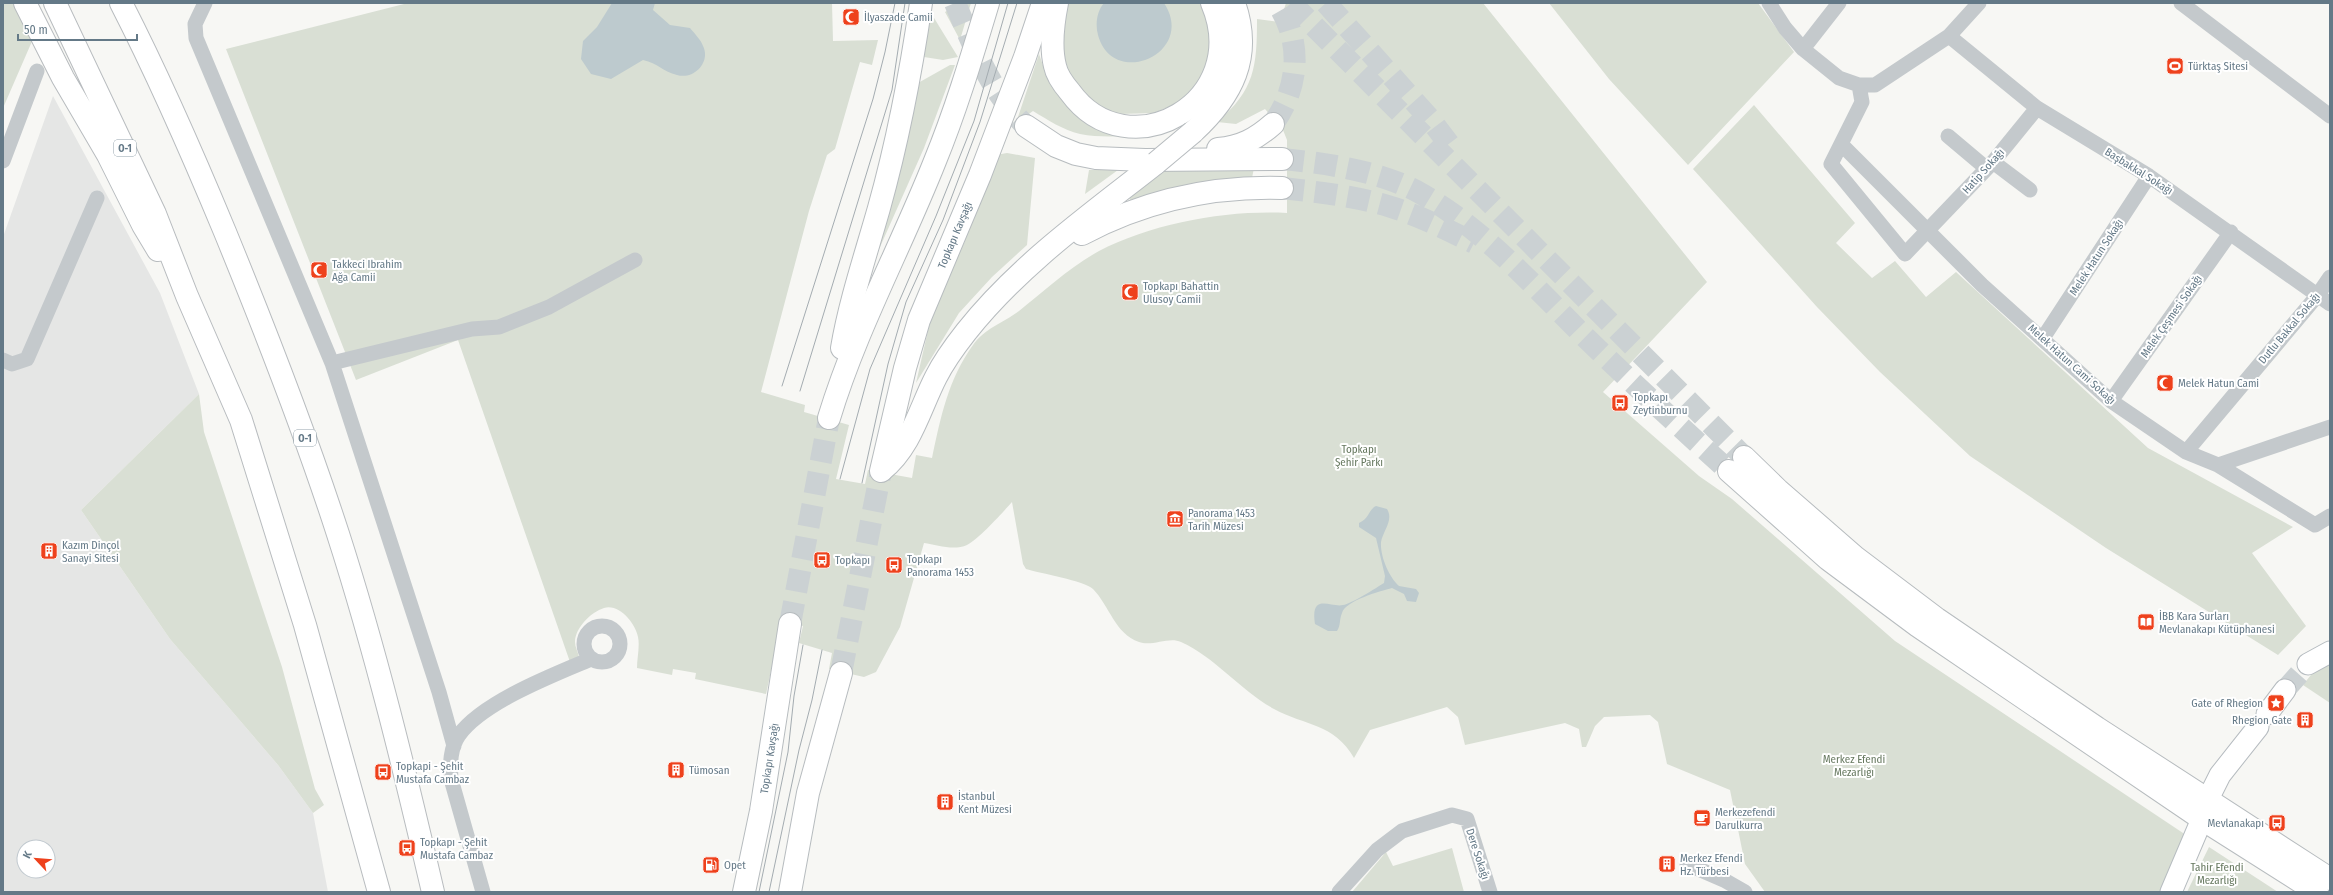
<svg xmlns="http://www.w3.org/2000/svg" width="2333" height="895" viewBox="0 0 2333 895" font-family="'Fira Sans Condensed',sans-serif">
	<style>
		.built { fill: #e5e6e5; fill-rule: evenodd }
		.green { fill: #d9dfd4 }
		.water { fill: #bdcace }
		.lines { fill: none; stroke-linecap: round; stroke-linejoin: round }
		.secondary-tunnel { stroke: #cbd1d3; stroke-width: 21; stroke-dasharray: 21 10; stroke-linecap: butt }
		.primary-tunnel { stroke: #cbd1d3; stroke-width: 22; stroke-dasharray: 22 11; stroke-linecap: butt }
		.secondary-casing { stroke: #b6bcc0; stroke-width: 23 }
		.primary-casing { stroke: #b7bcbf; stroke-width: 24 }
		.highway-casing { stroke: #b8bcbf; stroke-width: 24 }
		.street { stroke: #c4c9cc; stroke-width: 15 }
		.secondary { stroke: #fff; stroke-width: 21 }
		.primary { stroke: #fff; stroke-width: 22 }
		.highway { stroke: #fff; stroke-width: 22 }
		.tram { stroke: #a4acb1; stroke-width: 1 }
		.primary-bridge-casing { stroke: #b7bcbf; stroke-width: 24; stroke-linecap: butt }
		.primary-bridge { stroke: #fff; stroke-width: 22 }
		.labels { text-anchor: middle; stroke-width: 4; stroke-linejoin: round; paint-order: stroke }
		.shield { fill: #fff; stroke: #92a1ab; stroke-width: 1 }
		.shield-label { font-size: 10px; font-weight: bold; fill: #647987 }
		.poi-label { font-size: 11px; fill: #647987; stroke: #fff; text-anchor: start }
		.street-label { font-size: 11px; fill: #647987; stroke: #fff }
		.park-label { font-size: 11px; fill: #66785f; stroke: #fff }
	</style>
	<rect width="100%" height="100%" fill="#f7f7f4"/>
	<path class="built" d="M53 96 160 293 199 394 81 510 170 639 278 765 313 813 328 892H3V237ZM24 847H48V871H24Z"/>
	<path class="green" d="M3 3H14L33 39 3 108Z
		M408 3H832L833 41 878 40 872 65 860 62 835 149 827 155 809 211 761 392 805 405 804 412 849 425 836 479 865 484 868 470 912 478 916 455 932 458C941 416 948 380 973 345 985 328 1003 323 1019 311 1044 291 1070 267 1099 251 1154 223 1226 210 1287 213V140L1283 130 1265 109 1236 124 1217 122C1255 90 1257 66 1257 19L1280 22 1286 3H1483L1707 282 1603 392 1699 476 1732 499 1895 641 2186 835 2160 892H1765L1745 864 1730 790 1667 764 1658 722 1650 715 1604 717 1595 726 1586 747H1582L1579 729 1565 723 1465 745 1458 717 1447 707 1370 730 1354 758C1334 723 1305 726 1274 709 1240 690 1216 658 1181 642 1169 636 1152 647 1139 642 1115 634 1109 605 1093 589 1085 581 1039 573 1026 569L1023 564 1012 502C1002 513 980 538 967 545 954 551 937 545 924 543L900 627 876 672 864 677 829 669 832 653 799 643 803 626 782 620 766 694 695 679 696 673 673 669 672 675 637 668C637 658 640 646 638 637 636 624 619 603 604 608 591 612 575 628 575 642 575 647 578 652 579 657L570 662 458 340 356 380 226 49Z
		M960 3H971L960 40 945 12Z
		M1060 3H1203L1211 31 1209 59 1198 86 1180 102 1154 113 1120 114 1087 103 1062 77Z
		M1549 3H1758L1794 52 1688 165 1609 79Z
		M931 13 958 57 943 60 924 57Z
		M1039 54 1049 82 1066 105 1088 121 1165 128 1160 134C1134 135 1106 139 1080 134 1063 130 1048 120 1033 111L1016 123Z
		M950 65H955L924 148 864 283 918 83Z
		M1754 105 1855 223 1836 243 1872 278 1895 261 1926 297 1956 272 2148 448 2293 527 2252 553 2306 626 2278 655 2106 548 1970 456 1880 372 1817 307 1693 169Z
		M1007 153 1035 158 1027 245 992 277 959 313 916 383 929 326 943 289 964 243 996 155Z
		M1254 168 1252 178C1210 181 1171 187 1130 200L1129 195 1166 170 1191 171Z
		M1089 170H1118L1085 194Z
		M199 394 204 432 282 667 315 789 324 805 313 813 278 765 170 639 81 510Z
		M2330 661V703L2303 685 2314 671Z
		M2209 847 2278 892H2187Z
		M1452 848 1464 892H1352L1386 852 1393 866Z"/>
	<path class="water" d="M612 3H655L653 10 670 25 690 28C694 33 701 40 703 46 711 62 694 80 677 75 663 72 658 63 643 60L611 79 591 74 581 59 583 41 597 27Z
		M1104 3H1164C1197 53 1113 90 1098 35 1095 24 1097 11 1104 3Z
		M1376 506 1387 509C1394 520 1383 531 1381 542 1380 556 1389 577 1399 586L1416 589 1419 593 1416 602 1407 601 1404 594 1392 588C1380 591 1345 601 1342 613 1339 620 1341 625 1337 631H1328L1315 624C1310 592 1331 608 1343 605 1351 604 1376 588 1384 583L1385 576 1376 538 1359 527V523C1370 518 1368 510 1376 506Z"/>
	<g class="lines">
		<path class="secondary-tunnel" d="M2285 690 2308 664"/>
		<path class="primary-tunnel" d="M955 3C974 47 990 92 1026 126
			M1291 3 1744 457
			M1326 3 1430 119 1449 144
			M1273 124C1299 88 1303 41 1277 3
			M1282 159C1325 163 1381 171 1420 193 1482 228 1531 283 1581 333 1629 380 1679 426 1729 471
			M1282 188C1318 192 1354 196 1388 206 1418 215 1446 229 1474 243
			M790 624 829 418
			M841 673 881 471"/>
		<defs>
			<path id="secondary" d="M2308 664 2330 652
				M2267 714 2285 690
				M2207 801 2220 775 2258 727
				M2171 892 2202 819"/>
			<g id="primary">
				<path d="M1057 3C1053 23 1050 46 1055 66 1057 76 1064 85 1070 92 1128 172 1254 102 1212 3"/>
				<path d="M1026 126 1056 146 1076 154 1096 158 1145 160 1282 159"/>
				<path d="M1193 132C1232 96 1253 57 1234 3"/>
				<path d="M1218 149C1241 147 1256 139 1273 124"/>
				<path d="M1082 234C1144 201 1212 186 1282 188"/>
				<path d="M842 348C850 301 866 254 879 208 898 140 911 72 921 3"/>
				<path d="M829 418C856 329 901 247 935 161 956 110 972 56 988 3"/>
				<path d="M1744 457 1778 490 1855 557 1937 619 2097 728 2330 879"/>
				<path d="M882 470C911 447 920 408 936 377 944 361 955 346 966 332 1019 265 1090 215 1156 163"/>
				<path id="s1" d="M881 471 905 368 919 320 980 175 1025 57 1043 3"/>
				<path d="M1729 471 1828 559 1918 626 2202 819 2317 892"/>
				<path id="s2" d="M744 892 761 811 790 624"/>
				<path d="M790 892 808 793 841 673"/>
			</g>
			<path id="highway" d="M25 3 63 78 108 155 143 225 158 250
				M55 3 155 214 187 296 241 420 305 625 379 892
				M121 3C159 77 193 155 225 232 266 332 305 432 338 534 376 652 405 772 433 892"/>
		</defs>
		<use href="#secondary" class="secondary-casing"/>
		<use href="#primary" class="primary-casing"/>
		<use href="#highway" class="highway-casing"/>
		<path class="street" d="M205 3 195 24 196 38 332 363 439 692 454 746
			M1769 3 1785 28 1803 49 1839 78 1859 85H1875L1949 36 1979 3
			M2181 3 2330 116
			M1949 36 2037 108 2149 176 2330 304
			M1803 49 1839 3
			M1859 85 1862 102 1831 164 1905 254 1993 162 2037 108
			M1948 136 1986 168
			M1841 144 1982 285 2111 401 2186 452 2218 465 2315 525 2330 516
			M3 161 37 71
			M1993 162 2030 190
			M2043 338 2149 176
			M3 360 12 364 27 359 97 198
			M332 363 472 329 499 327 549 307 635 260
			M2111 401 2231 232
			M2186 452 2317 296 2330 277
			M2218 465 2330 427
			M584 644a18 18 0 1 1 36 0a18 18 0 1 1-36 0Z
			M1687 864 1724 880 1745 892
			M483 892 451 779C450 764 450 748 459 735 483 702 553 675 591 659
			M1339 892 1377 850 1402 831 1452 815 1467 819 1490 892"/>
		<use href="#secondary" class="secondary"/>
		<use href="#primary" class="primary"/>
		<use href="#highway" class="highway"/>
		<path class="tram" d="M782 386 873 99 885 52 895 3
			M800 391 892 90 905 3
			M840 479 870 369 936 216 974 121 1008 3
			M862 483 888 364 906 302 943 220 980 122 1017 3
			M759 892 788 752 794 696 803 645
			M769 892 799 750 812 700 822 650"/>
		<defs>
			<path id="primary-bridge" d="M1156 163 1193 132"/>
		</defs>
		<use href="#primary-bridge" class="primary-bridge-casing"/>
		<use href="#primary-bridge" class="primary-bridge"/>
	</g>
	<defs>
		<symbol id="mosque-square" viewBox="-11 -11 22 22"><rect x="-9" y="-9" width="18" height="18" rx="4" fill="#ee411c" stroke="#fff"/><path d="M3.5-4.9A6 6 0 1 0 3.5 4.9A5 5 0 1 1 3.5-4.9Z" fill="#fff"/></symbol>
		<symbol id="stadium-square" viewBox="-11 -11 22 22"><rect x="-9" y="-9" width="18" height="18" rx="4" fill="#ee411c" stroke="#fff"/><path d="M0-5a6.5 5 0 1 0 0 10a6.5 5 0 1 0 0-10ZM-3.5-1.8h7v3.6h-7Z" fill="#fff"/></symbol>
		<symbol id="bus-square" viewBox="-11 -11 22 22"><rect x="-9" y="-9" width="18" height="18" rx="4" fill="#ee411c" stroke="#fff"/><path d="M-5-6H5V4H4V6H2V4H-2V6H-4V4H-5ZM-3.5-4V0h7V-4ZM-3.5 1.2v1.5H-2V1.2ZM2 1.2v1.5H3.5V1.2Z" fill="#fff"/></symbol>
		<symbol id="museum-square" viewBox="-11 -11 22 22"><rect x="-9" y="-9" width="18" height="18" rx="4" fill="#ee411c" stroke="#fff"/><path d="M0-6L6-3V-2H-6V-3ZM-5-1h2V3h-2ZM-1-1h2V3h-2ZM3-1h2V3H3ZM-6 4H6V6H-6Z" fill="#fff"/></symbol>
		<symbol id="building-square" viewBox="-11 -11 22 22"><rect x="-9" y="-9" width="18" height="18" rx="4" fill="#ee411c" stroke="#fff"/><path d="M-4-6H4V6H1V3H-1V6H-4ZM-2.5-4.3h1.7v1.8h-1.7ZM.8-4.3h1.7v1.8H.8ZM-2.5-1h1.7V.8h-1.7ZM.8-1h1.7V.8H.8Z" fill="#fff"/></symbol>
		<symbol id="library-square" viewBox="-11 -11 22 22"><rect x="-9" y="-9" width="18" height="18" rx="4" fill="#ee411c" stroke="#fff"/><path d="M-6-4Q-3-5.5-.7-3.5V5Q-3 3-6 4ZM6-4Q3-5.5 .7-3.5V5Q3 3 6 4Z" fill="#fff"/></symbol>
		<symbol id="sight-square" viewBox="-11 -11 22 22"><rect x="-9" y="-9" width="18" height="18" rx="4" fill="#ee411c" stroke="#fff"/><path d="M0-6L1.8-2.2L6-1.7L2.9 1.2L3.7 5.4L0 3.3L-3.7 5.4L-2.9 1.2L-6-1.7L-1.8-2.2Z" fill="#fff"/></symbol>
		<symbol id="cafe-square" viewBox="-11 -11 22 22"><rect x="-9" y="-9" width="18" height="18" rx="4" fill="#ee411c" stroke="#fff"/><path d="M-5.5-4.5H6V0H3Q3 3.5 0 3.5H-2.5Q-5.5 3.5-5.5 0ZM3-3.2v2h1.7v-2ZM-6 4.5H4V6H-6Z" fill="#fff"/></symbol>
		<symbol id="fuel-square" viewBox="-11 -11 22 22"><rect x="-9" y="-9" width="18" height="18" rx="4" fill="#ee411c" stroke="#fff"/><path d="M-5.5-6h7V0h2V4h1.3V-2.5L3-4.5l.8-.8L6-3V5H2.5V1h-1V6h-7ZM-4.2-4.7v3.2H.2V-4.7Z" fill="#fff"/></symbol>
	</defs>
	<g fill-rule="evenodd">
		<use href="#mosque-square" x="841" y="7" width="20" height="20"/>
		<use href="#stadium-square" x="2165" y="56" width="20" height="20"/>
		<use href="#mosque-square" x="309" y="260" width="20" height="20"/>
		<use href="#mosque-square" x="1120" y="282" width="20" height="20"/>
		<use href="#mosque-square" x="2155" y="373" width="20" height="20"/>
		<use href="#bus-square" x="1610" y="393" width="20" height="20"/>
		<use href="#museum-square" x="1165" y="509" width="20" height="20"/>
		<use href="#building-square" x="39" y="541" width="20" height="20"/>
		<use href="#bus-square" x="812" y="550" width="20" height="20"/>
		<use href="#bus-square" x="884" y="555" width="20" height="20"/>
		<use href="#library-square" x="2136" y="612" width="20" height="20"/>
		<use href="#sight-square" x="2266" y="693" width="20" height="20"/>
		<use href="#building-square" x="2295" y="710" width="20" height="20"/>
		<use href="#building-square" x="666" y="760" width="20" height="20"/>
		<use href="#bus-square" x="373" y="762" width="20" height="20"/>
		<use href="#building-square" x="935" y="792" width="20" height="20"/>
		<use href="#cafe-square" x="1692" y="808" width="20" height="20"/>
		<use href="#bus-square" x="2267" y="813" width="20" height="20"/>
		<use href="#bus-square" x="397" y="838" width="20" height="20"/>
		<use href="#building-square" x="1657" y="854" width="20" height="20"/>
		<use href="#fuel-square" x="701" y="855" width="20" height="20"/>
	</g>
	<g class="labels">
		<g class="shield">
			<rect x="114" y="140" width="22" height="16" rx="3"/>
			<rect x="294" y="430" width="22" height="16" rx="3"/>
		</g>
		<g class="shield-label">
			<text x="125" y="152">O-1</text>
			<text x="305" y="442">O-1</text>
		</g>
		<g class="poi-label">
			<text x="864" y="21">İlyaszade Camii</text>
			<text x="2188" y="70">Türktaş Sitesi</text>
			<text x="332" y="268">Takkeci Ibrahim<tspan x="332" dy="13">Ağa Camii</tspan></text>
			<text x="1143" y="290">Topkapı Bahattin<tspan x="1143" dy="13">Ulusoy Camii</tspan></text>
			<text x="2178" y="387">Melek Hatun Cami</text>
			<text x="1633" y="401">Topkapı<tspan x="1633" dy="13">Zeytinburnu</tspan></text>
			<text x="1188" y="517">Panorama 1453<tspan x="1188" dy="13">Tarih Müzesi</tspan></text>
			<text x="62" y="549">Kazım Dinçol<tspan x="62" dy="13">Sanayi Sitesi</tspan></text>
			<text x="907" y="563">Topkapı<tspan x="907" dy="13">Panorama 1453</tspan></text>
			<text x="835" y="564">Topkapı</text>
			<text x="2159" y="620">İBB Kara Surları<tspan x="2159" dy="13">Mevlanakapı Kütüphanesi</tspan></text>
			<text x="2263" y="707" text-anchor="end">Gate of Rhegion</text>
			<text x="2292" y="724" text-anchor="end">Rhegion Gate</text>
			<text x="396" y="770">Topkapi - Şehit<tspan x="396" dy="13">Mustafa Cambaz</tspan></text>
			<text x="689" y="774">Tümosan</text>
			<text x="958" y="800">İstanbul<tspan x="958" dy="13">Kent Müzesi</tspan></text>
			<text x="1715" y="816">Merkezefendi<tspan x="1715" dy="13">Darulkurra</tspan></text>
			<text x="2264" y="827" text-anchor="end">Mevlanakapı</text>
			<text x="420" y="846">Topkapı - Şehit<tspan x="420" dy="13">Mustafa Cambaz</tspan></text>
			<text x="1680" y="862">Merkez Efendi<tspan x="1680" dy="13">Hz. Türbesi</tspan></text>
			<text x="724" y="869">Opet</text>
		</g>
		<g class="street-label">
			<text transform="translate(1983 171) rotate(-48)" y="4">Hatip Sokağı</text>
			<text transform="translate(2139 171) rotate(32)" y="4">Başbakkal Sokağı</text>
			<text dy="4" stroke="none"><textPath href="#s1" startOffset="248">Topkapı Kavşağı</textPath></text>
			<text transform="translate(2096 257) rotate(-57)" y="4">Melek Hatun Sokağı</text>
			<text transform="translate(2171 316) rotate(-55)" y="4">Melek Çeşmesi Sokağı</text>
			<text transform="translate(2289 328) rotate(-50)" y="4">Dutlu Bakkal Sokağı</text>
			<text transform="translate(2072 364) rotate(42)" y="4">Melek Hatun Cami Sokağı</text>
			<text dy="4" stroke="none"><textPath href="#s2" startOffset="136">Topkapı Kavşağı</textPath></text>
			<text transform="translate(1478 854) rotate(72)" y="4">Dere Sokağı</text>
		</g>
		<g class="park-label">
			<text x="1359" y="453">Topkapı<tspan x="1359" dy="13">Şehir Parkı</tspan></text>
			<text x="1854" y="763">Merkez Efendi<tspan x="1854" dy="13">Mezarlığı</tspan></text>
			<text x="2217" y="871">Tahir Efendi<tspan x="2217" dy="13">Mezarlığı</tspan></text>
		</g>
	</g>
	<rect width="2333" height="895" fill="none" stroke="#647987" stroke-width="8"/>
	<g transform="translate(36 859) rotate(296)"><circle r="19" fill="#ffffff" stroke="#c1c9cf"/>
	<path d="M0-3L7 15L0 10L-7 15Z" fill="#ee411c"/>
	<text y="-6" font-size="11" font-weight="bold" text-anchor="middle" fill="#647987">K</text>
	</g>
	<path d="M18 34v6h119v-6" fill="none" stroke="#647987" stroke-width="2"/>
	<text x="24" y="34" font-size="12" fill="#647987" stroke="#ffffff" stroke-width="3" paint-order="stroke">50 m</text>
</svg>
